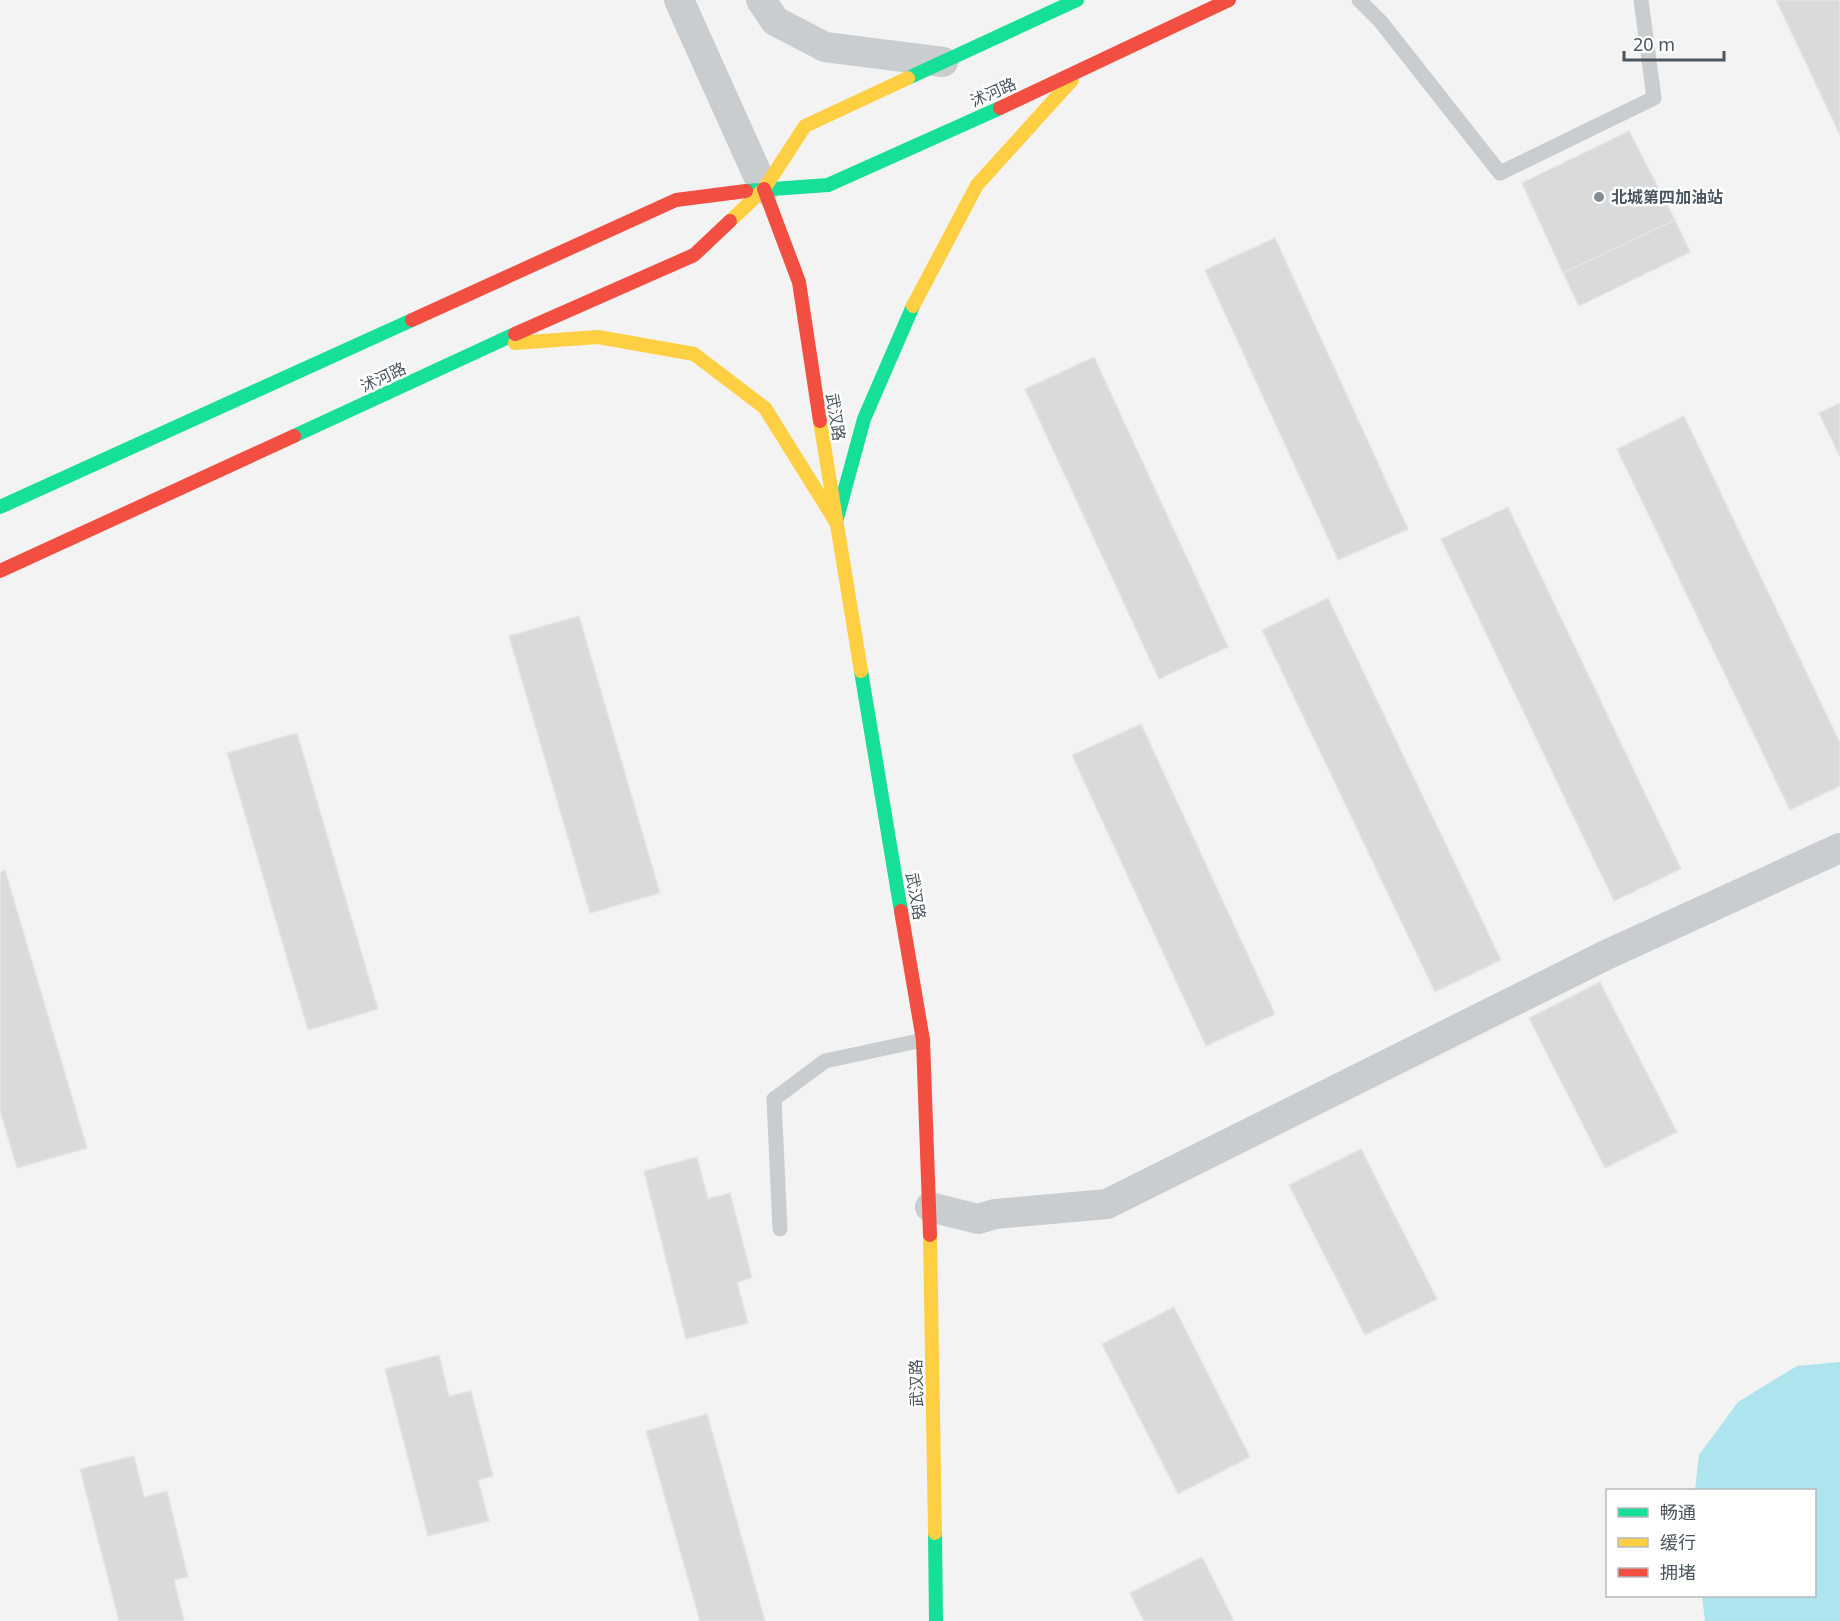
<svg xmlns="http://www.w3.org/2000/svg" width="1840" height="1621" viewBox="0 0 1840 1621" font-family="'Noto Sans','Noto Sans SC',sans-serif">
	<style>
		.water { fill: #aee4ed }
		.building { fill: #d9dadb; stroke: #e4e5e6; stroke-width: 1.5 }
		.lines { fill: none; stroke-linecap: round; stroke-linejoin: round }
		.lane { stroke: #cacdcf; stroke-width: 15 }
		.street { stroke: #cacdcf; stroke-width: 30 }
		.fast { stroke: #16e098; stroke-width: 14 }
		.slow { stroke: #ffcf43; stroke-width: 14 }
		.jam { stroke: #f24e42; stroke-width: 14 }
		.poi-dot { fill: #858d93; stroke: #fff; stroke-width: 2 }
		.labels { text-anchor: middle; stroke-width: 5; stroke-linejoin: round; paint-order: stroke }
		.street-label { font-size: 16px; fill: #4a565f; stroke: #fff }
		.poi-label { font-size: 16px; font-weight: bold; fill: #4a565f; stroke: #fff; text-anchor: start }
	</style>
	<rect width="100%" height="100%" fill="#f3f3f3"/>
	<path class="water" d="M1840 1362V1621H1705L1702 1596H1814V1490H1695L1699 1455 1738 1402 1797 1366Z"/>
	<path class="building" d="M1776 0H1840V135Z
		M1629 131 1675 220 1563 273 1522 183Z
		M1675 220 1690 252 1579 306 1563 273Z
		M1275 238 1408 529 1338 560 1205 270Z
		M1094 357 1228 647 1159 679 1025 389Z
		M1840 403V457L1819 413Z
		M1684 416 1840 743V786L1790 810 1617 449Z
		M1508 507 1681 869 1614 901 1441 539Z
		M1328 598 1501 960 1435 992 1262 630Z
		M579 616 660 893 590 913 509 636Z
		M1141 724 1275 1014 1206 1046 1072 755Z
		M297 733 378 1009 308 1030 227 753Z
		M5 870 87 1148 17 1168 0 1110V872Z
		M1600 982 1677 1132 1605 1168 1529 1018Z
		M1361 1149 1437 1299 1365 1335 1289 1185Z
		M697 1157 708 1199 730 1193 752 1278 737 1282 748 1323 686 1339 644 1171Z
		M1174 1307 1250 1457 1178 1494 1102 1344Z
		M439 1355 449 1396 471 1391 493 1476 478 1480 489 1521 428 1536 385 1369Z
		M707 1414 765 1621H700L646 1431Z
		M134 1456 144 1497 167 1491 188 1577 174 1580 184 1621H119L80 1469Z
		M1202 1557 1234 1621H1144L1130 1593Z"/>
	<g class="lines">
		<path class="lane" d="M1359 0 1381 22 1500 173 1654 98 1641 0
			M780 1229 774 1099 825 1061 923 1040"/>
		<path class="street" d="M679 0 764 189
			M761 0 775 21 825 47 943 62
			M930 1207 978 1219 995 1214 1107 1204 1606 955 1840 848"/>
		<path class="fast" d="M908 78 1077 0
			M746 191 828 185 1000 108
			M294 436 515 334
			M0 507 412 320
			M836 522 864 419 913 306
			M861 671 901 911
			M935 1533 936 1621"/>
		<path class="slow" d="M730 221 764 189 805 126 908 78
			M913 306 977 185 1072 80
			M515 343 598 337 694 354 765 408 836 522
			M820 421 861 671
			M930 1235 935 1533"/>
		<path class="jam" d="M1000 108 1229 0
			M764 189 799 282 820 421
			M412 320 676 200 746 191
			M515 334 694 255 730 221
			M0 571 294 436
			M901 911 923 1040 930 1235"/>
	</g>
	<circle class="poi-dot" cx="1599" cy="197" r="6"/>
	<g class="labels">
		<g class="street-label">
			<text transform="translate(993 92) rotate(-24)" y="6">沭河路</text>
			<text transform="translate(383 377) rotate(-25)" y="6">沭河路</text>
			<text transform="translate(836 417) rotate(81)" y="6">武汉路</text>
			<text transform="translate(916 896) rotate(80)" y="6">武汉路</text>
			<text transform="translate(916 1383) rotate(-91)" y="6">武汉路</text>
		</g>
		<g class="poi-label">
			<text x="1611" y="203">北城第四加油站</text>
		</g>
	</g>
	<rect x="1606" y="1489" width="210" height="108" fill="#ffffff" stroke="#b7bbbf" stroke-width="1.5"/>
	<rect x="1618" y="1508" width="30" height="9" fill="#16e098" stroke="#b7bbbf" stroke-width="1.5"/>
	<text x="1660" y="1519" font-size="18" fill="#4a565f">畅通</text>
	<rect x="1618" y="1538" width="30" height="9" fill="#ffcf43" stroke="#b7bbbf" stroke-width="1.5"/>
	<text x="1660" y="1549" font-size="18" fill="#4a565f">缓行</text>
	<rect x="1618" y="1568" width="30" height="9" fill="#f24e42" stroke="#b7bbbf" stroke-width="1.5"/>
	<text x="1660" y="1579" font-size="18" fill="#4a565f">拥堵</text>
	<path d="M1624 51v9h100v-9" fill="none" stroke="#4a565f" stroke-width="3"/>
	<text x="1633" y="51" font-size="18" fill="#4a565f" stroke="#ffffff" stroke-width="4.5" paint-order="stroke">20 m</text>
</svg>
